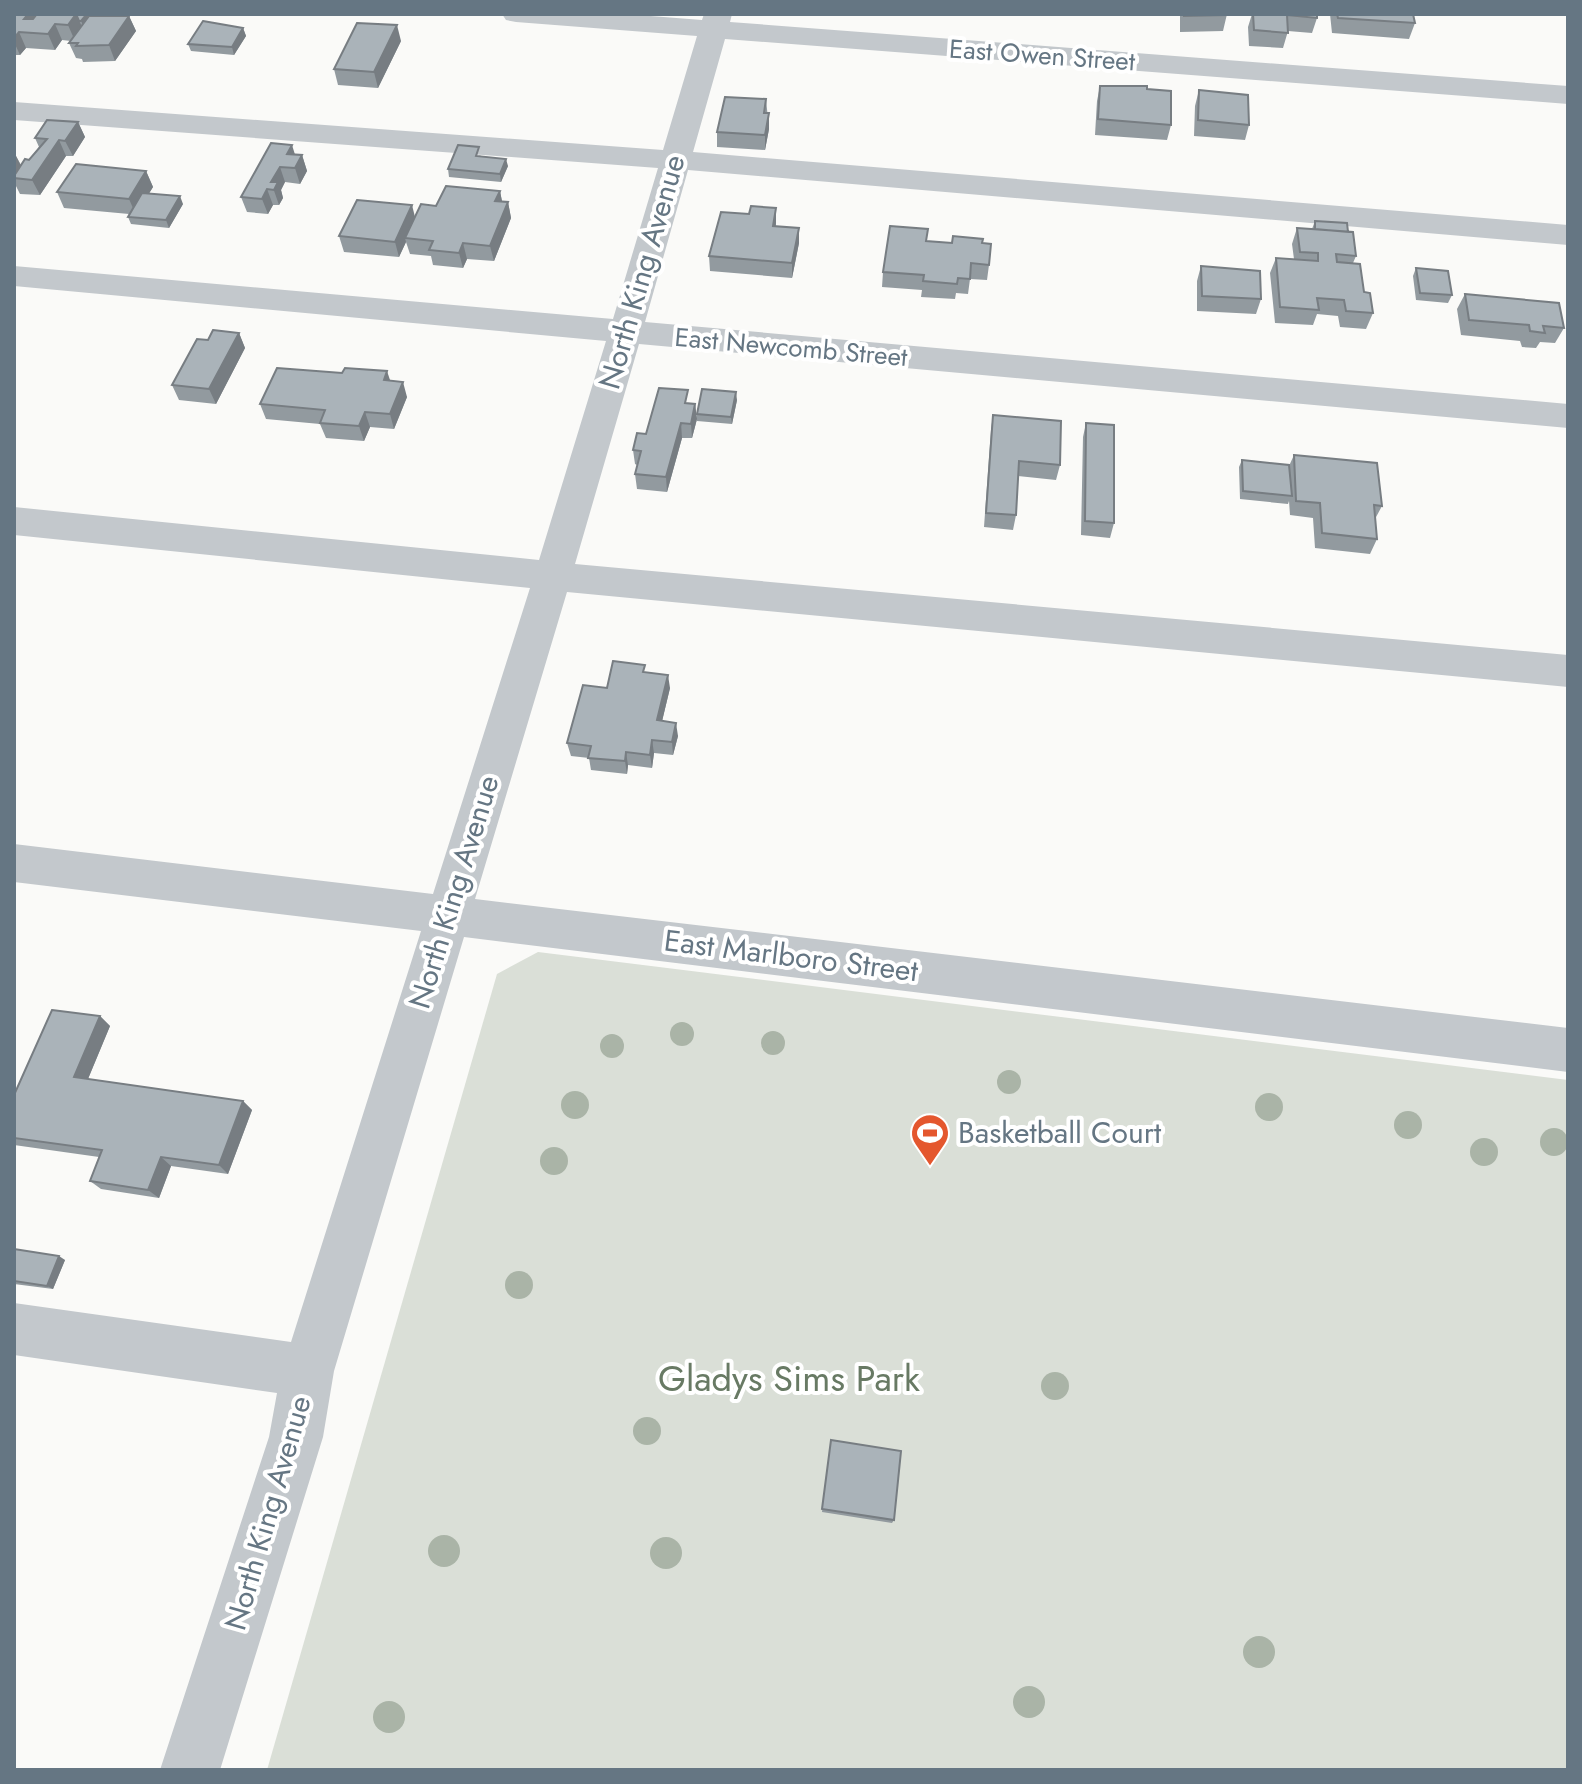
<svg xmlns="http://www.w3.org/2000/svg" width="1582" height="1784" viewBox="0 0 1582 1784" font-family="Jost,sans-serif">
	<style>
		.green { fill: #dadfd7 }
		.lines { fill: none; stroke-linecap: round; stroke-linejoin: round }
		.minor { fill: #c3c8cc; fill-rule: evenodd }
		.tree { fill: #aab4a7 }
		.wall { fill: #929a9f }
		.shaded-wall { fill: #777d82 }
		.building { fill: #aab3b9; stroke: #777d82; stroke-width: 2 }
		.labels { text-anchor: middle; stroke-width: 8; stroke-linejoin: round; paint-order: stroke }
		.far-street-label { font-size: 26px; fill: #657683; stroke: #fff }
		.street-label { font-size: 30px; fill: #657683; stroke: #fff }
		.poi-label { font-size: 30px; fill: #657683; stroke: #fff; text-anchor: start }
		.near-park-label { font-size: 36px; fill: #687a64; stroke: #fff }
	</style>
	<rect width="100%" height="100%" fill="#fafaf8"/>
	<path class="green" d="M538 952 1568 1080V1770H267L497 974Z"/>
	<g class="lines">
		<path class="minor" d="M502 14H625L702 20 704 14H732L730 22 1568 86V104L725 39 693 152 1568 225V245L688 170 645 322 1568 404V428L639 344 575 564 1568 655V687L567 592 475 899 1568 1028V1072L464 937 334 1371 323 1437 220 1770H160L269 1437 277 1393 14 1355V1303L291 1342 421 931 14 882V844L433 894 530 588 14 535V507L539 560 606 341 14 286V266L613 319 658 168 14 120V102L663 150 697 36 516 22 506 20Z"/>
	</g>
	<g class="tree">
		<circle cx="682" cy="1034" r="12"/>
		<circle cx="773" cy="1043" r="12"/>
		<circle cx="612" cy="1046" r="12"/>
		<circle cx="1009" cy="1082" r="12"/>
		<circle cx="575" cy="1105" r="14"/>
		<circle cx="1269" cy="1107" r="14"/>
		<circle cx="1408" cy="1125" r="14"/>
		<circle cx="1554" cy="1142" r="14"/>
		<circle cx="1484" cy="1152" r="14"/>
		<circle cx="554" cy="1161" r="14"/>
		<circle cx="519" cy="1285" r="14"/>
		<circle cx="1055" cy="1386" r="14"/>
		<circle cx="647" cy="1431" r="14"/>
		<circle cx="444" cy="1551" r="16"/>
		<circle cx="666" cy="1553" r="16"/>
		<circle cx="1259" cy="1652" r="16"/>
		<circle cx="1029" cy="1702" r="16"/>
		<circle cx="389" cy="1717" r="16"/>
	</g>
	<path class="wall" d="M14 14H33L34 18 37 14H95L94 16H129L136 31 115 61 83 62 82 59 76 58 69 43 71 41 62 40 55 50 26 48 20 55H14Z
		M1180 14H1227L1223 31 1180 32Z
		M1252 14H1317V18L1312 33 1288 31 1283 48 1249 46 1248 27Z
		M1330 14H1413L1415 23 1409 39 1332 33Z
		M243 28 246 36 234 55 191 51 188 44Z
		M401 41 378 88 338 85 334 69Z
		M1100 86 1147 89 1171 125 1167 140 1095 135 1097 101Z
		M1199 90 1249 125 1245 140 1194 136 1195 106Z
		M766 99 769 129 765 150 717 147V132Z
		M78 122 85 137 73 156H66L40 195 20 194 15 184 14 186V156H16L21 165 29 160 39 147 35 138Z
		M295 154 302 155 307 171 300 184 285 182 281 190 283 198 279 205H273L268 214 247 212 241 197Z
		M481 155 480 156 508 166 501 182 449 177 448 169Z
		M146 171 153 187 149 193 183 204 169 228 131 224 128 217 129 214 64 208 57 192Z
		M500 191 502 202H508L511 218 494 261 467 259 463 268 433 265 431 256 410 254 406 242 399 257 344 252 339 236 415 218 436 206Z
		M776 208V226L799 243 792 278 710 271 709 256 749 214Z
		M1315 221 1348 232 1356 256 1353 263 1373 313 1366 329 1340 327 1338 316 1317 314 1313 325 1275 323 1270 273 1276 258 1294 259 1292 244 1297 228 1312 229Z
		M926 241 952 243H982L989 265 987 280 970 279 968 294 956 293 955 299 921 297 922 290 882 287 883 272Z
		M1201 266 1261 299 1256 314 1197 311V281Z
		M1416 268 1452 295 1448 303 1416 300 1413 276Z
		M1465 294 1564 328 1555 343 1540 342 1536 348 1522 347 1520 341 1461 335 1457 309Z
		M239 333 245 348 216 404 179 400 172 385 208 340Z
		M390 381 407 397 394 429 370 427 364 441 326 438 320 424 266 419 260 404Z
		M737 400 732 424 697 421V414Z
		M689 404H695L697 419 692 438H682L667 492 637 489 635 474 637 465 635 464 633 450 646 434Z
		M993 415 1060 465 1056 480 1018 476 1016 515 1013 530 984 527 991 430Z
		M1086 423 1114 523 1110 538 1081 535 1083 437Z
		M1294 455 1382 506 1375 519 1377 539 1370 554 1315 548 1313 518 1290 515 1289 501 1288 504 1240 499 1239 467 1242 460 1289 466Z
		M646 673 670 688 662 721 678 736 673 755 654 753 652 768 628 765 627 774 591 770 589 758 571 756 567 743 607 688Z
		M100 1016 110 1026 88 1079 243 1101 252 1110 228 1174 171 1166 159 1198 101 1189 90 1181 99 1157 14 1145V1095Z
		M14 1249 65 1260 53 1289 14 1284Z
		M831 1440 894 1520 892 1523 822 1512Z"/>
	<path class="shaded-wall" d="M28 14H33L38 25 31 34 24 19Z
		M76 14 83 29 75 41 68 25Z
		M87 14H95L85 29 81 21Z
		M129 16 136 31 115 61 109 45Z
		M55 24 62 40 55 50 48 34Z
		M397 25 401 41 378 88 374 72Z
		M243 28 246 36 234 55 232 47Z
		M19 32 26 48 20 55 14 42V38Z
		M769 113V129L765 150V135Z
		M78 122 85 137 73 156 65 141Z
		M59 140 66 156 40 195 32 180Z
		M292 145 297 161 292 169 287 154Z
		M302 155 307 171 300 184 295 168Z
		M16 156 24 172 14 178V160Z
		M506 159 508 166 501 182 500 174Z
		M280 167 285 182 281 190 283 198 279 205 271 182Z
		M146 171 153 187 136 215 129 199Z
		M267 189 273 205 268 214 262 199Z
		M500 191 503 206 495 201Z
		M180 196 183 204 169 228 166 220Z
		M508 202 511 218 494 261 490 246Z
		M412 205 416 221 405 238 406 242 399 257 395 242Z
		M776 208V223L773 241V226Z
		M799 228V243L792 278V263Z
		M463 243 467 259 463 268 459 253Z
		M239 333 245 348 216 404 209 389Z
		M387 371 392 386 384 380Z
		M403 382 407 397 394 429 390 414Z
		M736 392 737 400 732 424 731 417Z
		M695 404 697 419 692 438 691 424Z
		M365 412 370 427 364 441 359 426Z
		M681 423 682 438 667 492 666 477Z
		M668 675 670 688 659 734 657 720Z
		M676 723 678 736 673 755 672 742Z
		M652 740 654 753 652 768 650 755Z
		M626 752 628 765 627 774 625 761Z
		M100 1016 110 1026 85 1086 74 1077Z
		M243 1101 252 1110 228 1174 219 1165Z
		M161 1157 171 1166 159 1198 148 1190Z
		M59 1256 65 1260 53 1289 47 1286Z"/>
	<path class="building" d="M14 14H28L24 19H33L37 14H76L68 25 55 24 48 34 19 32 14 38Z
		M76 14H87L81 21H79Z
		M1184 14H1227V15L1184 16Z
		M1253 14H1317V18L1287 15 1288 33 1254 30Z
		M1337 14H1413L1415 23 1338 18Z
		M89 16H129L109 45 76 46 78 43H69Z
		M203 21 243 28 232 47 188 44Z
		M357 23 397 25 374 72 334 69Z
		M1100 86H1147V89L1171 91V125L1098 119Z
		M1199 90 1248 95 1249 125 1198 120Z
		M725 97 766 99 764 113H769L765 135 717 132Z
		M47 120 78 122 65 141 59 140 32 180 14 178V176L25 159 29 160 47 139 35 138Z
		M271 143 292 145 287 154 302 155 295 168 280 167 271 182H278L274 190 267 189 262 199 241 197Z
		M458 145 479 147 476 156 506 159 500 174 448 169Z
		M76 164 146 171 129 199 57 192Z
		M446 186 500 191 495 201 508 202 490 246 463 243 459 253 429 250 433 241 405 238 421 204 436 206Z
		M142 193 180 196 166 220 128 217Z
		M357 200 412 205 395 242 339 236Z
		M751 206 776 208 773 226 799 228 792 263 709 256 721 212 749 214Z
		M1315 221 1347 223 1348 232 1315 229Z
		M890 226 928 229 926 241 952 243 953 236 983 239 982 243 991 244 989 265 971 263 970 279 958 278 957 284 923 281 924 275 883 272Z
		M1297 228 1353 232 1356 256 1336 254 1337 262 1360 264 1364 292 1370 293 1373 313 1346 311 1344 300 1317 298 1319 310 1280 307 1276 258 1318 261V253L1300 252Z
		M1201 266 1260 271 1261 299 1202 296Z
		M1416 268 1448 271 1452 295 1420 293Z
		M1465 294 1559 303 1564 328 1543 326 1545 333 1530 331 1529 325 1469 320Z
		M213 330 239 333 209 389 172 385 197 339 208 340Z
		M277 368 342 373 345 368 387 371 384 380 403 382 390 414 365 412 359 426 320 423 325 410 260 404Z
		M659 388 688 390 685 403 695 404 691 424 681 423 666 477 635 474 641 451 633 450 637 433 646 434Z
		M702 389 736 392 731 417 697 414Z
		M993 415 1061 421 1060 465 1019 461 1016 515 986 513Z
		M1086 423 1114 425V523L1085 521Z
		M1294 455 1377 463 1382 506 1374 505 1377 539 1322 533 1320 503 1296 501Z
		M1242 460 1289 465 1292 496 1243 491Z
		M613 661 645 665 643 672 668 675 657 720 676 723 672 742 652 740 650 755 626 752 625 761 588 758 591 746 567 743 583 685 607 688Z
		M52 1010 100 1016 74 1077 243 1101 219 1165 161 1157 148 1190 90 1181 102 1150 14 1138V1095Z
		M14 1249 59 1256 47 1286 14 1281Z
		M831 1440 901 1451 894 1520 822 1509Z"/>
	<defs>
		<symbol id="stadium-pin" viewBox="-11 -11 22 30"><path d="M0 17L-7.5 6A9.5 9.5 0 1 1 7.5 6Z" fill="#e4572e" stroke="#fff"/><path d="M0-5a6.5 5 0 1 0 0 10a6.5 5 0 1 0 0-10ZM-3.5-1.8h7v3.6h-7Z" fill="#fff"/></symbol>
	</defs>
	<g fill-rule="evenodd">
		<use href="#stadium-pin" x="908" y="1111" width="44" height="60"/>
	</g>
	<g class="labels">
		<g class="far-street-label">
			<text transform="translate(1042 55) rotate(4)" y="9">East Owen Street</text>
			<text transform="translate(791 347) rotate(5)" y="9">East Newcomb Street</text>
		</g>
		<g class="street-label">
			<text transform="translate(642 272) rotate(-74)" y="10">North King Avenue</text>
			<text transform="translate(454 892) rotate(-73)" y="10">North King Avenue</text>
			<text transform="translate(791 956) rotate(7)" y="10">East Marlboro Street</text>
			<text transform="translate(268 1513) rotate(-74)" y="10">North King Avenue</text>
		</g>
		<g class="poi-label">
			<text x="958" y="1143">Basketball Court</text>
		</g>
		<g class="near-park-label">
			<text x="789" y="1391">Gladys Sims Park</text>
		</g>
	</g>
	<rect width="1582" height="1784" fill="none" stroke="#657683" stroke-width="32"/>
</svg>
